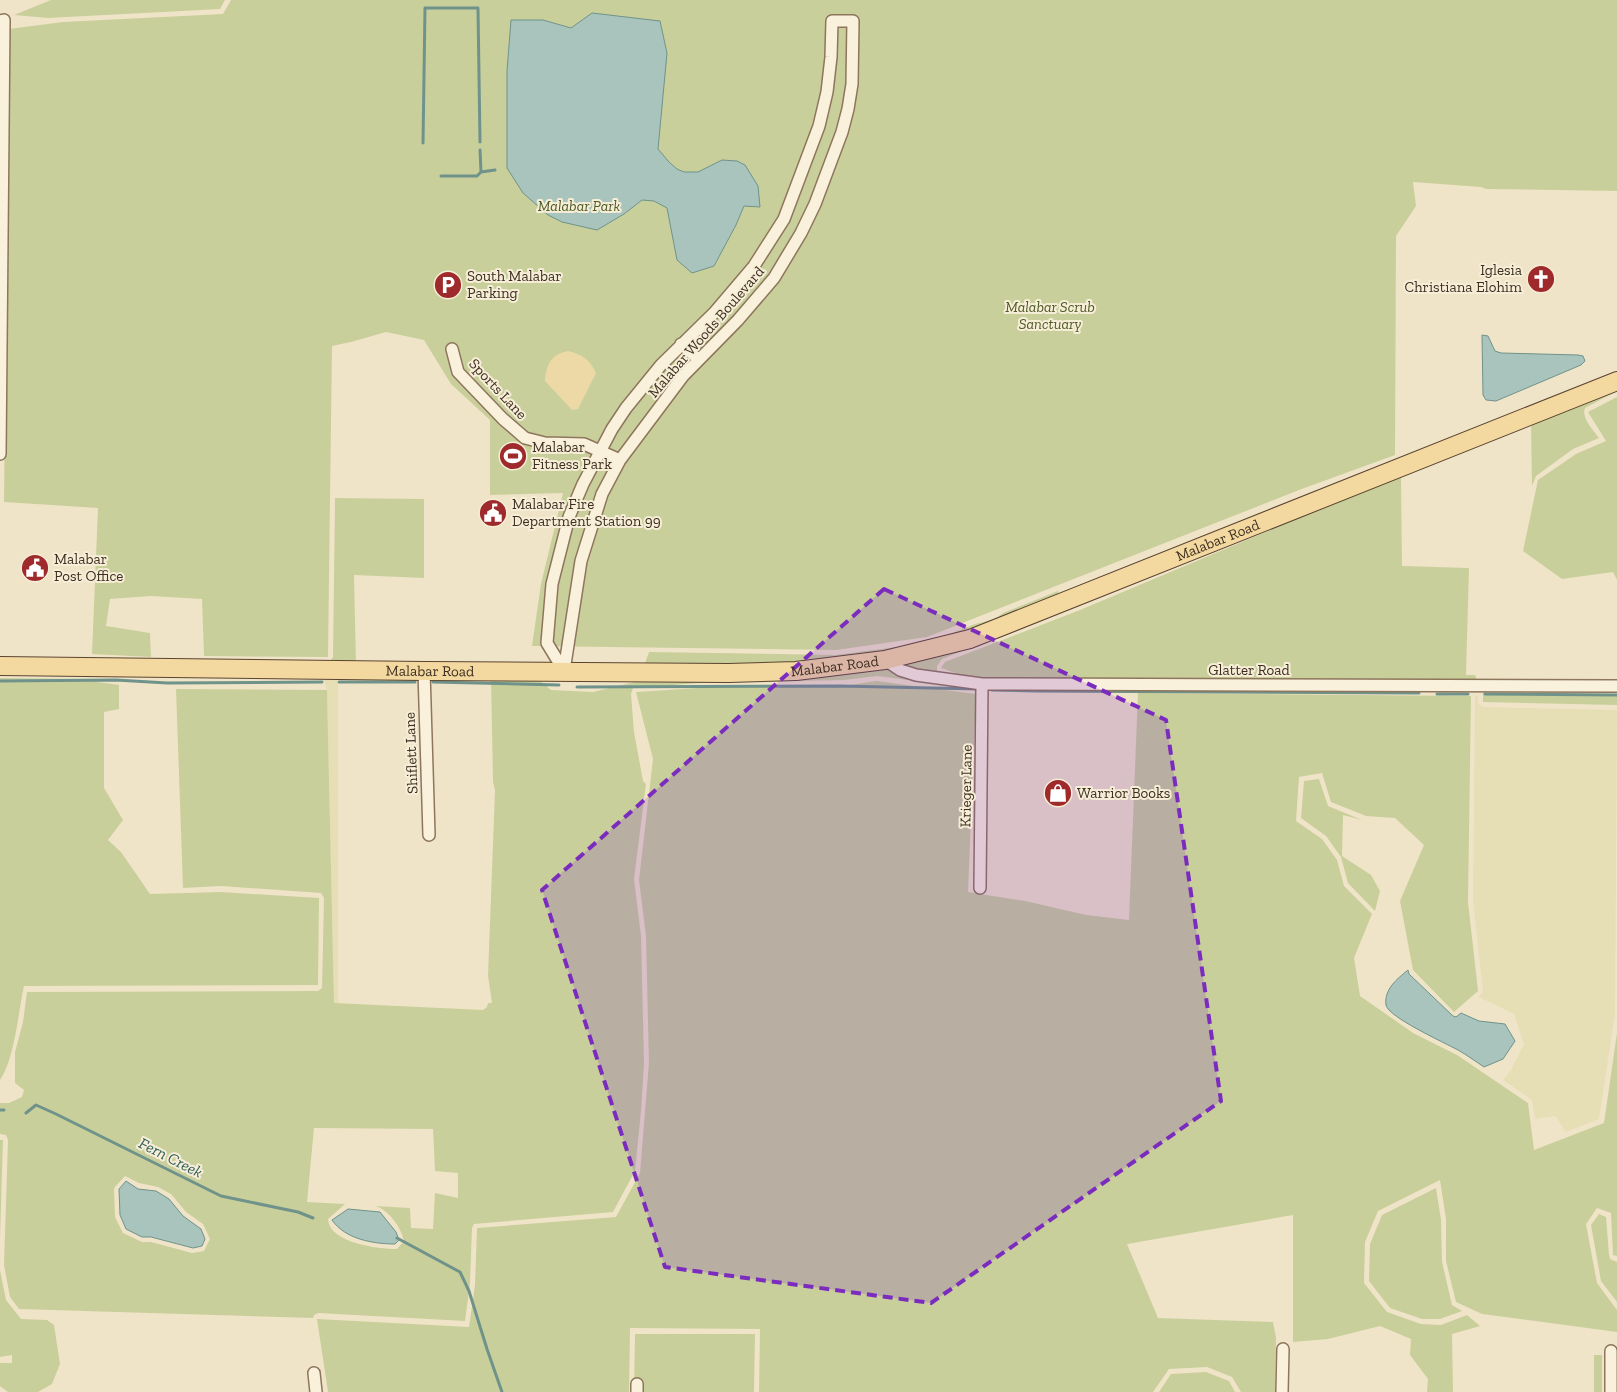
<svg xmlns="http://www.w3.org/2000/svg" width="1617" height="1392" viewBox="0 0 1617 1392" font-family="'Zilla Slab',serif">
	<style>
		.farmland { fill: #e6deb5 }
		.green { fill: #c9cf9b; fill-rule: evenodd }
		.sand { fill: #ecd9a5 }
		.water { fill: #a9c4bc; stroke: #6f938a }
		.lines { fill: none; stroke-linecap: round; stroke-linejoin: round }
		.stream { stroke: #6f938a; stroke-width: 3 }
		.minor-casing { stroke: #8d765c; stroke-width: 14 }
		.primary-casing { stroke: #5b4430; stroke-width: 20 }
		.minor { stroke: #faf1dc; stroke-width: 11 }
		.primary { stroke: #f3d9a0; stroke-width: 18 }
		.marked { fill: #7b2cbf; fill-opacity: 0.2; stroke: #7b2cbf; stroke-width: 4; stroke-dasharray: 10 6; stroke-linejoin: round }
		.labels { text-anchor: middle; stroke-width: 4; stroke-linejoin: round; paint-order: stroke }
		.park-label { font-size: 15px; font-style: italic; fill: #4d5a26; stroke: #f7eed8 }
		.poi-label { font-size: 15px; fill: #3d2e20; stroke: #f7eed8; text-anchor: start }
		.street-label { font-size: 15px; fill: #3d2e20; stroke: #f7eed8 }
		.water-label { font-size: 16px; font-style: italic; fill: #2f5d5a; stroke: #f7eed8 }
	</style>
	<rect width="100%" height="100%" fill="#f0e4c8"/>
	<path class="farmland" d="M323 677H336L338 685V999L340 1004H334L327 690Z
		M1478 695V704L1483 707 1617 710 1615 1013 1599 1119 1566 1132 1555 1116 1535 1119 1532 1100 1503 1080 1511 1070 1524 1044 1514 1014 1479 997 1483 991 1473 901 1475 696Z"/>
	<path class="green" d="M51 0H225L220 9 48 18 14 15Z
		M231 0H1617V191L1486 189 1481 187 1413 182 1416 206 1396 236 1395 455 1299 490 927 637 836 650 532 646 541 584 563 493 490 495V420L451 384 424 340 386 332 351 342 332 346 328 657 204 656 202 599 151 596 110 599 106 626 150 633 151 657 92 654 98 508 4 502 9 29 63 22 223 14Z
		M1617 388V391L1585 408C1581 417 1593 430 1599 438L1573 449 1536 476 1532 486 1531 422Z
		M1617 397V580L1613 572 1562 579 1523 551 1538 480 1576 454 1606 441 1588 412Z
		M1401 475 1402 566 1469 568 1466 675H1475L1477 680 982 679 958 674 941 668 945 662 1080 610Z
		M335 498 424 499V578L354 575 356 664 330 662 333 657Z
		M1058 591 1059 597 969 633 884 654 796 665 644 666 649 652 836 655 927 643 975 624 995 619 1003 613Z
		M1063 611 942 659 937 666V671L973 688 877 676 844 680 699 683 633 688 631 694 634 732 643 781 646 784 634 879 641 936 644 1063 641 1111 635 1171 613 1212 474 1224 472 1228 470 1284 465 1321 318 1313 314 1315 313 1318 19 1309 10 1297 4 1265 8 1140 6 1135 0 1134V1103H9L22 1097 24 1090 15 1083V1052L23 1022 27 992 318 991 322 988 324 898 321 893 221 886 183 888 176 689 327 690 334 1003 483 1010 487 1007 488 1003H492L488 976 495 790 493 782 491 677H536L551 690 593 692 639 681 797 677ZM314 1128 433 1129 435 1171 458 1173V1198L435 1193 433 1229 411 1228 410 1208 375 1206C388 1209 401 1227 404 1241L397 1249C378 1249 329 1243 328 1219L345 1204 307 1202ZM125 1176 139 1183 158 1187 171 1194 186 1212 203 1224 210 1239 204 1251 192 1253 151 1242H142L123 1233 115 1217 114 1189 115 1187Z
		M0 678 77 679 119 685V709L104 712V788L123 820 108 840 121 852 150 894 221 892 319 898 318 985 24 986C18 1013 15 1058 0 1080Z
		M876 681 976 694 968 892 1025 901 1086 915 1129 920 1138 693 1471 696 1468 902 1478 991 1454 1012 1413 970 1400 901 1424 845 1395 818 1366 816 1331 802 1322 773 1299 777 1296 821 1322 839 1337 860 1344 886 1372 914 1354 958 1360 996 1413 1033 1457 1055 1528 1103 1534 1150 1604 1123 1617 1033V1256L1613 1255 1611 1213 1597 1208 1586 1224 1597 1283 1617 1310V1332L1482 1314 1456 1302 1446 1261V1219L1440 1180 1378 1211 1365 1242 1364 1283 1387 1312 1421 1324 1441 1325 1467 1315 1480 1326 1452 1334 1453 1392H1427L1428 1379 1410 1355 1411 1339 1380 1326 1328 1339 1293 1342V1215L1127 1244 1158 1318 1273 1322 1276 1338 1275 1392H1241L1232 1377 1207 1367 1169 1369 1153 1392H759L760 1329 630 1328 629 1392H328L317 1319 469 1327 475 1285 477 1228 616 1217 640 1173 649 1063 646 936 639 880 653 759 636 692 699 688 844 686Z
		M1483 693 1617 695V705L1483 702Z
		M1319 779 1328 806 1362 820 1343 815 1342 856 1371 875 1380 891 1375 911 1348 883 1341 857 1326 836 1301 818 1304 781Z
		M0 1140H3L0 1239Z
		M1436 1188 1441 1220 1442 1262 1452 1305 1462 1311 1440 1319H1422L1390 1308 1369 1281 1370 1244 1382 1215Z
		M1599 1214 1606 1217 1609 1255 1610 1259 1617 1262V1302L1601 1281 1591 1225Z
		M0 1270 6 1300 21 1319 47 1320 54 1325 60 1364 52 1384 38 1392H8L0 1386V1363H12V1355L0 1357Z
		M635 1334H755L754 1392H634Z
		M1594 1355H1602V1392H1594Z
		M1206 1372 1229 1381 1235 1392H1159L1171 1374Z"/>
	<path class="sand" d="M568 351C582 354 590 360 596 373L578 409 572 410 545 381C546 365 551 354 568 351Z"/>
	<path class="water" d="M592 13 660 21 667 53 658 149 669 162 677 169 684 172H698L722 160 737 161 745 165 758 186 760 207 744 206 736 225 714 266 692 273 677 260 667 208 654 201 642 200 624 214 597 230 562 222 548 215 523 193 507 168V71L511 20H543L571 28Z
		M1482 335 1488 336 1495 351 1501 353 1578 355 1583 356 1585 361 1581 365 1496 401 1486 400 1483 395Z
		M1408 970 1409 974 1453 1016 1456 1017 1461 1013 1479 1021 1505 1024 1515 1041 1503 1059 1484 1067C1475 1061 1467 1055 1458 1050 1445 1043 1388 1017 1386 1005 1384 989 1397 979 1408 970Z
		M126 1181 138 1189 156 1191 169 1199 183 1216 201 1229 205 1239 202 1246 193 1248 151 1237H142L126 1229 120 1215 119 1189Z
		M348 1209 380 1212 396 1232 399 1240 395 1244C373 1244 345 1239 332 1220Z"/>
	<g class="lines">
		<path class="stream" d="M423 143 425 8H478L480 142
			M481 172 495 170
			M441 176H477L481 172 480 150
			M0 681 116 680 167 683 322 682
			M339 682H415
			M433 682 559 685
			M577 687 840 686 978 689
			M992 690 1037 691 1419 693
			M1437 694H1468
			M1485 694 1617 695
			M0 1110H4
			M26 1113 36 1105 56 1114 221 1196 298 1212 313 1218
			M397 1238 460 1272 469 1291 487 1349 502 1392"/>
		<defs>
			<path id="minor" d="M0 21 4 20 0 454
				M832 21H853L852 84 848 109 842 132 815 204 801 233 774 278 738 320 683 376 620 460 602 494 581 561 564 671 547 643 552 584 569 517 583 484 612 429 626 408 661 365 714 313 754 266 784 219 819 126 827 92 831 57Z
				M681 344 698 359
				M452 349 458 372 503 419 525 438 545 443 584 444 620 460
				M885 660 900 670 916 675 982 684 1617 686
				M424 671 429 835
				M980 888 982 684
				M314 1373 316 1392
				M637 1392V1384
				M1282 1392 1283 1349
				M1611 1392V1351"/>
			<g id="primary">
				<path id="s1" d="M0 666 424 671 728 673 796 671 885 660 970 639 1617 381"/>
			</g>
		</defs>
		<use href="#minor" class="minor-casing"/>
		<use href="#primary" class="primary-casing"/>
		<use href="#minor" class="minor"/>
		<use href="#primary" class="primary"/>
	</g>
	<path class="marked" d="M884 589 1166 720 1221 1101 931 1303 665 1267 542 890Z"/>
	<defs>
		<symbol id="church-disc" viewBox="-11 -11 22 22"><circle r="9.5" fill="#9e2a2b" stroke="#f7eed8"/><path d="M-1.2-6h2.4v3.5h3.3v2.4h-3.3V6h-2.4V-.1h-3.3v-2.4h3.3Z" fill="#fff"/></symbol>
		<symbol id="parking-disc" viewBox="-11 -11 22 22"><circle r="9.5" fill="#9e2a2b" stroke="#f7eed8"/><path d="M-3.5-5.5H1a3.5 3.5 0 0 1 0 7H-1V5.5H-3.5ZM-1-3.4V-.6H.8a1.4 1.4 0 0 0 0-2.8Z" fill="#fff"/></symbol>
		<symbol id="stadium-disc" viewBox="-11 -11 22 22"><circle r="9.5" fill="#9e2a2b" stroke="#f7eed8"/><path d="M0-5a6.5 5 0 1 0 0 10a6.5 5 0 1 0 0-10ZM-3.5-1.8h7v3.6h-7Z" fill="#fff"/></symbol>
		<symbol id="civic-disc" viewBox="-11 -11 22 22"><circle r="9.5" fill="#9e2a2b" stroke="#f7eed8"/><path d="M-.6-6.5H3V-4.5H.6V-3L4-1V1h2V6H-6V1h2V-1L-.6-3ZM-1.2 2.5V6h2.4V2.5Z" fill="#fff"/></symbol>
		<symbol id="shop-disc" viewBox="-11 -11 22 22"><circle r="9.5" fill="#9e2a2b" stroke="#f7eed8"/><path d="M-5-2.5h2.3a2.7 3.5 0 0 1 5.4 0H5L5.5 6h-11ZM-1.5-2.5h3a1.5 2.3 0 0 0-3 0Z" fill="#fff"/></symbol>
	</defs>
	<g fill-rule="evenodd">
		<use href="#church-disc" x="1525" y="263" width="32" height="32"/>
		<use href="#parking-disc" x="432" y="269" width="32" height="32"/>
		<use href="#stadium-disc" x="497" y="440" width="32" height="32"/>
		<use href="#civic-disc" x="477" y="497" width="32" height="32"/>
		<use href="#civic-disc" x="19" y="552" width="32" height="32"/>
		<use href="#shop-disc" x="1042" y="777" width="32" height="32"/>
	</g>
	<g class="labels">
		<g class="park-label">
			<text x="579" y="211">Malabar Park</text>
			<text x="1050" y="312">Malabar Scrub<tspan x="1050" dy="17">Sanctuary</tspan></text>
		</g>
		<g class="poi-label">
			<text x="1522" y="275" text-anchor="end">Iglesia<tspan x="1522" dy="17">Christiana Elohim</tspan></text>
			<text x="467" y="281">South Malabar<tspan x="467" dy="17">Parking</tspan></text>
			<text x="532" y="452">Malabar<tspan x="532" dy="17">Fitness Park</tspan></text>
			<text x="512" y="509">Malabar Fire<tspan x="512" dy="17">Department Station 99</tspan></text>
			<text x="54" y="564">Malabar<tspan x="54" dy="17">Post Office</tspan></text>
			<text x="1077" y="798">Warrior Books</text>
		</g>
		<g class="street-label">
			<text transform="translate(706 332) rotate(-49)" y="5">Malabar Woods Boulevard</text>
			<text transform="translate(498 389) rotate(47)" y="5">Sports Lane</text>
			<text dy="5" stroke="none"><textPath href="#s1" startOffset="1240">Malabar Road</textPath></text>
			<text dy="5" stroke="none"><textPath href="#s1" startOffset="835">Malabar Road</textPath></text>
			<text x="1249" y="675">Glatter Road</text>
			<text dy="5" stroke="none"><textPath href="#s1" startOffset="430">Malabar Road</textPath></text>
			<text transform="translate(411 753) rotate(-92)" y="5">Shiflett Lane</text>
			<text transform="translate(966 786) rotate(-89)" y="5">Krieger Lane</text>
		</g>
		<g class="water-label">
			<text transform="translate(171 1157) rotate(27)" y="6">Fern Creek</text>
		</g>
	</g>
</svg>
